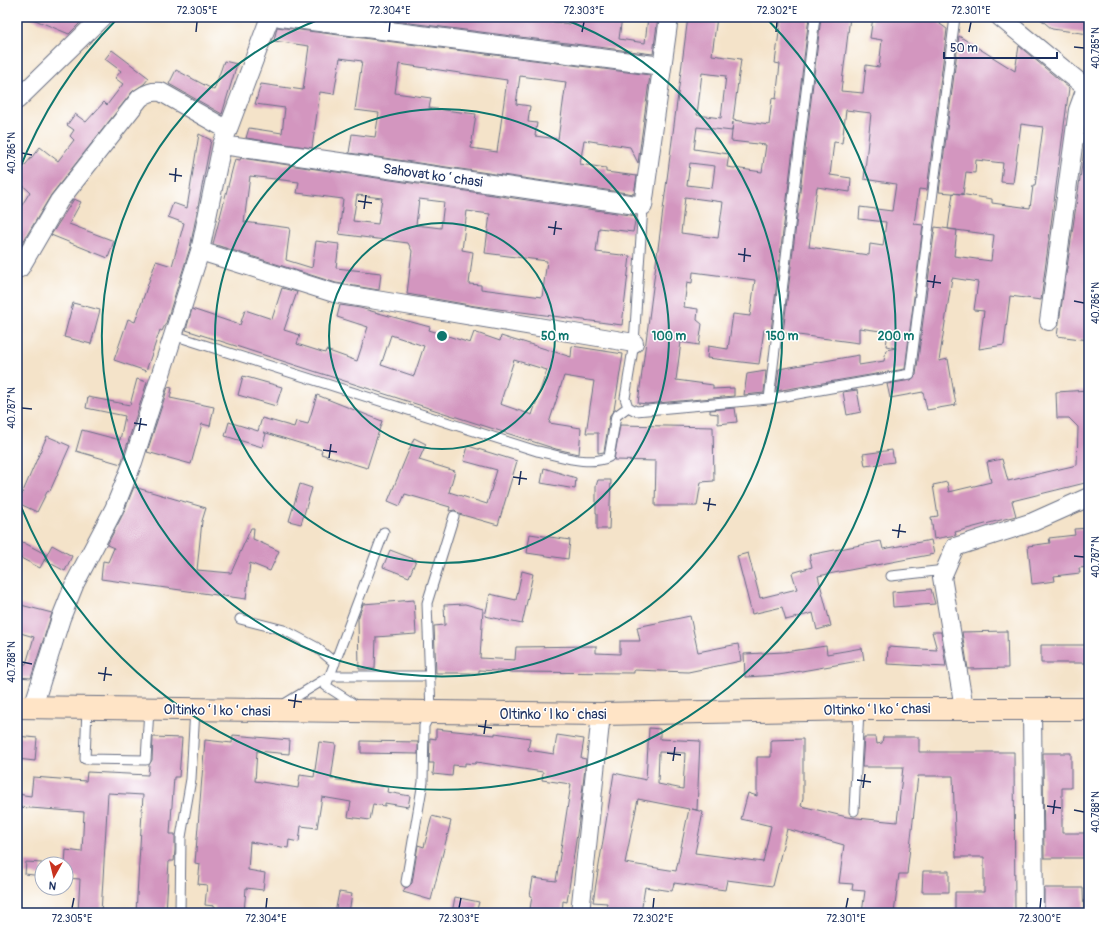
<svg xmlns="http://www.w3.org/2000/svg" width="1106" height="930" viewBox="0 0 1106 930" font-family="Pangolin,sans-serif">
	<style>
		.building { fill: #d396bf; fill-rule: evenodd }
		.lines { fill: none; stroke-linecap: round; stroke-linejoin: round }
		.lane-casing { stroke: #676e83; stroke-width: 11 }
		.street-casing { stroke: #676e83; stroke-width: 20 }
		.secondary-casing { stroke: #676e83; stroke-width: 24 }
		.lane { stroke: #fff; stroke-width: 9 }
		.street { stroke: #fff; stroke-width: 18 }
		.secondary { stroke: #ffe4c6; stroke-width: 22 }
		.ticks { fill: none; stroke: #1b2f5e; stroke-width: 1.5 }
		.ring { fill: none; stroke: #0f766e; stroke-width: 2 }
		.labels { text-anchor: middle; stroke-width: 3; stroke-linejoin: round; paint-order: stroke }
		.street-label { font-size: 14px; fill: #1b2f5e; stroke: #fff }
		.centre { fill: #0f766e; stroke: #fff; stroke-width: 2 }
		.ring-label { font-size: 12px; text-anchor: middle; font-weight: bold; fill: #0f766e; stroke: #fff; stroke-width: 3; stroke-linejoin: round; paint-order: stroke }
		.neatline { fill: none; stroke: #1b2f5e; stroke-width: 1.5 }
		.ticks-label { font-size: 10px; text-anchor: middle; fill: #1b2f5e }
	</style>
	<rect width="100%" height="100%" fill="#fff"/>
	<filter id="ink" filterUnits="userSpaceOnUse"><feTurbulence type="fractalNoise" baseFrequency=".025" numOctaves="2"/><feDisplacementMap in="SourceGraphic" scale="8" xChannelSelector="R" yChannelSelector="G"/><feConvolveMatrix kernelMatrix="1 2 1 2 8 2 1 2 1" color-interpolation-filters="sRGB"/></filter>
	<filter id="wash" filterUnits="userSpaceOnUse"><feTurbulence type="fractalNoise" baseFrequency=".012" numOctaves="4" result="noise"/><feDisplacementMap in="SourceGraphic" scale="16" xChannelSelector="R" yChannelSelector="G"/><feGaussianBlur stdDeviation="0.9" result="paint"/><feColorMatrix in="noise" values="0 0 0 0 0 0 0 0 0 0 0 0 0 0 0 0 0 1.4 0 .05"/><feComposite in="paint" operator="in"/></filter>
	<g filter="url(#wash)">
		<rect width="100%" height="100%" fill="#f4e3c9"/>
		<g id="blocks">
			<path class="building" d="M28 17H84L80 23 69 34Z
				M363 17H532V19L570 24 571 17H622L619 39 645 43 648 17H658L653 54Z
				M688 17H717L712 55 741 59 733 120 769 125 772 98 776 99 780 64 775 63 781 17H809L771 331 764 330 759 364 707 358 708 346 728 349 733 314 750 316 755 280 693 272 692 283 687 282 684 307 698 309 697 320 702 324 699 345 681 342 676 380 713 385V389L734 388V396L647 404 638 403ZM702 73 726 76 721 118 697 115ZM733 122 731 141 766 145 762 172 727 167 729 154 694 149 697 127 732 131ZM690 163 715 166 712 188 687 185ZM685 197 723 202 718 238 681 233Z
				M821 17H850L841 91 863 93 866 65 879 67 882 40 870 38 873 17H941L940 24 947 29 927 190 919 189 914 224 923 225 905 369 776 391 779 369 859 355V365L884 361 886 350 896 348 886 346 888 332 859 328V343L783 333ZM846 110 871 113 864 179 896 184 892 211 860 207 859 219 886 222 883 246 870 244 869 255 809 247 817 187 850 192 851 178 830 175 834 142 842 143Z
				M1038 17H1089V34L1052 29Z
				M277 27 650 75 638 163 630 147 584 140 580 164 606 168V172L637 176 634 194 349 153 352 134 375 137 379 113 355 110 362 61 340 58 334 94 320 92 312 148 246 138 249 128 282 133 285 108 255 104 261 84 303 90 309 46 274 41ZM399 64 507 80 497 152 471 148 476 114 429 108 431 98 395 93ZM520 76 566 82 558 139 535 136 537 123 528 122 530 106 516 104Z
				M959 36 1015 71 1019 46 1069 88 1041 300 1010 296 1004 345 979 349 984 311 974 310 978 282 952 278 939 361 948 359 956 405 927 410 923 392 890 398 887 384 911 380 916 375 935 227 957 230 954 256 991 261 994 235 948 229 953 193 992 199V203L1030 208 1033 186H1035L1043 127 1021 124 1013 183 1001 182 1003 163 976 160 975 173 966 172 963 194 939 192Z
				M112 50 149 78 144 84 132 92 51 195 17 252V213L30 192 17 180V175L40 147 58 161 74 140 70 136 74 130 67 125 75 114 86 122 104 102 107 105 123 84 115 78 121 71 105 59Z
				M224 61 237 64 222 114 169 84 176 70 214 90Z
				M1089 117V340L1057 336Z
				M199 134 211 140 190 248 166 323 162 331 160 330 146 371 114 360 128 319 135 322 156 261 172 266 184 223 168 217 173 203 187 208Z
				M241 158 636 216 633 232 599 228 596 252 630 256 622 325 475 306 407 294 412 251 408 243 339 234 343 199 297 193 299 182 250 176 244 222 290 228 286 260 312 268 316 241 339 244 336 268 381 273 379 290 336 283 213 244 235 159 240 160ZM357 195 382 198 378 224 353 221ZM419 199 444 202 441 228 416 225ZM467 211 490 214 485 253 547 261 542 297 481 289V285L469 284 473 252 462 250Z
				M74 199 81 202 69 224 114 241 108 258 51 235Z
				M282 288 297 292 284 330 300 335 297 344 325 353 326 350 357 361 368 327 337 317 340 305 360 308 430 327 429 330 470 343 474 332 500 341 501 336 520 342V341L571 357 572 346 623 354 614 410 610 415 604 452 598 453V433H586L594 381 564 376 549 423 581 428 579 454 556 449 186 330 192 309 240 325 245 310 272 319ZM391 335 424 346 414 376 381 365ZM514 360 547 370 532 415 500 404Z
				M73 303 100 310 91 344 64 337Z
				M766 371 764 393 744 395 747 374Z
				M243 376 282 387 276 406 238 395Z
				M137 379 147 382 121 464 76 451 82 430 120 440 125 416 86 408 88 397 130 405Z
				M168 387 172 388 170 398 214 407 210 426 202 424 191 464 147 452Z
				M857 390 861 412 847 415 843 392Z
				M1089 390V482L1012 501 1016 516 955 532 956 535 934 539 931 517 938 516 933 485 947 482 949 492 991 482 987 462 1002 459 1008 481 1077 465 1078 427 1069 418H1057L1056 392Z
				M317 395 382 421 367 468 321 454 322 450 263 432 266 434 262 447 225 436 229 422 258 431 262 418 294 427 296 421 308 424Z
				M735 408 737 422 718 424V414L710 413V410Z
				M620 425 713 427 714 481 701 482 697 506H655L656 461 614 460Z
				M47 436 70 446 50 491 48 490 37 512 18 503Z
				M414 438 426 444 419 460 455 471 449 492 487 504 497 470 464 461 468 446 517 461 498 525 459 514 455 510 449 511 450 507 405 494 400 506 388 501Z
				M892 450 894 462 865 466 863 454Z
				M544 468 576 478 575 489 541 483Z
				M598 480H611L609 529H597V513H596V486Z
				M300 484 312 488 301 524 289 521Z
				M134 487 206 508 202 521 197 570 231 573 251 528H254L253 539 279 551 270 571 250 563 246 599 101 579 103 561 108 562 114 548 107 545 123 514Z
				M1089 528V567L1079 568 1080 573 1054 576 1055 581 1032 584 1028 546 1050 543 1049 538 1075 535 1074 529Z
				M530 534 570 540 568 559 527 553Z
				M17 539 47 555 40 568 17 556Z
				M931 540 934 554 818 576 831 626 817 630 813 613 786 620 782 607 752 614 737 556 748 553 760 598 797 589 792 573 812 567 809 555 881 541 883 549Z
				M52 545 72 556 65 571 44 560Z
				M390 550 416 560 409 577 383 567Z
				M522 571 533 574 522 624 485 616 490 594 516 600Z
				M931 589 935 604 893 607 892 592Z
				M414 600 416 634 376 637 375 669H359L358 619 363 604Z
				M17 604 52 613 31 678 17 677V663L26 664 34 637 17 632Z
				M465 604 483 609 480 658 515 660 516 647 596 646V653L620 654V641H640L637 627 690 616 698 652 738 644 741 661 688 672 634 670V673L513 672 479 670V673H436L434 626 445 625 444 605Z
				M1007 631 1008 668 968 669 962 632Z
				M932 632H941L946 667 887 664 888 647 937 650Z
				M1041 645H1089V663H1041Z
				M826 646 827 654 862 648 864 660 779 675 745 677 744 654 784 652Z
				M649 728 660 729V739L700 741 697 810 692 809 703 812 695 853 763 862 771 826 741 819 748 793 757 796V757H771V740L803 739V798L801 806 847 817 897 822 903 767H862L864 737H876L877 744 882 743 883 737H919V752H1014L1015 913H955V892H984V857H956L953 776H918L907 874H899L894 913H862L865 891 852 890 853 884 839 883 844 845 787 829 773 886 727 880 725 890 674 883 672 891 645 887 641 913H605L607 903 593 902 614 773 646 780ZM659 752 685 753 683 789 658 784ZM638 799 689 809 676 871 625 863Z
				M436 729 495 735V733L530 738 528 750 554 754 557 735 584 739 581 758 586 759 579 820 567 902 563 901 562 913 530 909 532 896H530L533 878 556 881 571 784 542 780 543 772 476 762 475 764 465 763V766L453 765 452 776 433 774 434 763H429L430 738 436 739Z
				M233 735 290 740 289 754 257 751 255 781 298 788 300 775 314 777 319 742 336 744 331 779 388 787 387 792 410 796 408 807 385 803V806L373 804 370 820 348 817 351 802 322 797 317 828 301 826 299 842 289 840 288 848 250 842 248 870 265 873 263 890 246 888 244 913H215V906L205 905 207 885 198 884 200 864 195 863 205 740 232 743Z
				M17 736 37 738 35 761 17 759Z
				M153 737 182 738 179 777H174L170 834H175V850L174 861H169L166 913H136L143 795 108 793 101 913H78L80 879 66 878 65 864 66 850 82 852 84 812 17 807V794L31 796 33 777 86 781 87 772 148 775 149 765 152 760Z
				M361 741 418 742V754L361 753Z
				M1043 753H1071V788H1062V833H1089V858H1044Z
				M432 816 451 821 431 900 403 892 405 888 408 887 412 883 418 845 424 847Z
				M26 862 42 863V876L25 874Z
				M923 871H949V892H922Z
				M1044 888H1083L1084 913H1044Z
				M339 892 352 894 349 913H335Z
				M455 897 479 902 476 913H452Z"/>
		</g>
	</g>
	<g filter="url(#ink)">
		<use href="#blocks" fill-opacity="0" stroke="#676e83" stroke-width="1"/>
		<g class="lines">
			<defs>
				<path id="lane" d="M643 206 634 343 625 398 628 407 636 411 769 399 910 374 955 17
					M173 335 537 451C559 455 588 467 609 457L616 416 628 407
					M769 399 815 17
					M891 576 945 570
					M240 619 284 630 316 647 335 663
					M281 706 330 676H430
					M357 706 326 686 384 532
					M87 708 85 759 146 760 149 709
					M854 811 859 709
					M406 882 423 782 424 726 431 712 427 603 454 516
					M180 913 181 837 191 779 195 709"/>
				<path id="street" d="M280 17 662 66
					M1000 17 1089 90
					M17 100 102 17
					M222 145 643 206 669 17
					M200 251 334 293 634 343
					M17 267 20 268 59 201 140 98C147 93 152 91 161 92L228 130
					M1049 321 1078 110 1086 88 1089 86
					M33 707 61 618 75 583 114 509 133 462 200 251 222 145 270 17
					M964 708 942 577 955 547 1033 522 1089 497
					M1032 708 1034 913
					M580 913 601 714"/>
				<path id="secondary" d="M17 707 601 714 859 709H1089"/>
			</defs>
			<use href="#lane" class="lane-casing"/>
			<use href="#street" class="street-casing"/>
			<use href="#secondary" class="secondary-casing"/>
			<use href="#lane" class="lane"/>
			<use href="#street" class="street"/>
			<use href="#secondary" class="secondary"/>
		</g>
	</g>
	<path class="ticks" d="M196 32 197 22M389 32 390 22M582 32 584 22M776 32 777 22M969 32 971 22M1074 47 1084 48M22 153 32 155M169 174 182 176M175 182 176 168M358 201 372 203M364 209 366 195M548 227 562 229M554 235 556 221M738 254 751 256M744 262 745 248M927 281 941 283M933 288 935 275M1074 301 1084 303M22 408 32 409M134 423 147 425M139 431 141 418M323 450 337 452M329 458 331 444M513 477 527 479M519 485 521 471M703 503 716 505M708 511 710 498M892 530 906 532M898 538 900 524M1074 556 1084 557M22 662 32 664M98 673 112 675M104 681 106 667M288 700 302 702M294 708 296 694M478 726 492 728M484 734 486 720M667 753 681 755M673 761 675 747M857 780 871 782M863 788 865 774M1047 806 1061 808M1074 810 1084 812M1053 814 1055 800M72 908 74 898M266 908 267 898M459 908 461 898M653 908 654 898M846 908 848 898M1040 908 1041 898"/>
	<g class="ring">
		<circle cx="442" cy="336" r="113"/>
		<circle cx="442" cy="336" r="227"/>
		<path d="M561 18A340 340 0 1 1 323 18"/>
		<path d="M18 173A454 454 0 0 1 118 18M766 18A454 454 0 1 1 18 499"/>
	</g>
	<g class="labels">
		<g class="street-label">
			<text transform="translate(433 175) rotate(8)" y="5">Sahovat koʻchasi</text>
			<text transform="translate(877 709) rotate(-1)" y="5">Oltinkoʻl koʻchasi</text>
			<text transform="translate(217 710) rotate(1)" y="5">Oltinkoʻl koʻchasi</text>
			<text x="553" y="719">Oltinkoʻl koʻchasi</text>
		</g>
	</g>
	<circle cx="442" cy="336" r="6" class="centre"/>
	<g class="ring-label">
		<text x="555" y="340">50 m</text>
		<text x="669" y="340">100 m</text>
		<text x="782" y="340">150 m</text>
		<text x="896" y="340">200 m</text>
	</g>
	<rect width="1106" height="930" fill="none" stroke="#fff" stroke-width="44"/>
	<g transform="translate(54 876) rotate(188)"><circle r="19" fill="#ffffff" stroke="#a4acbf"/>
	<path d="M0-3L7 15L0 10L-7 15Z" fill="#c8321e"/>
	<text y="-6" font-size="11" font-weight="bold" text-anchor="middle" fill="#1b2f5e">N</text>
	</g>
	<path d="M944 52v6h113v-6" fill="none" stroke="#1b2f5e" stroke-width="2"/>
	<text x="950" y="52" font-size="12" fill="#1b2f5e" stroke="#ffffff" stroke-width="3" paint-order="stroke">50 m</text>
	<rect x="22" y="22" width="1062" height="886" class="neatline"/>
	<g class="ticks-label">
		<text x="197" y="14">72.305°E</text>
		<text x="390" y="14">72.304°E</text>
		<text x="584" y="14">72.303°E</text>
		<text x="777" y="14">72.302°E</text>
		<text x="971" y="14">72.301°E</text>
		<text transform="translate(1095 48) rotate(-90)" y="4">40.785°N</text>
		<text transform="translate(11 153) rotate(-90)" y="4">40.786°N</text>
		<text transform="translate(1095 303) rotate(-90)" y="4">40.786°N</text>
		<text transform="translate(11 408) rotate(-90)" y="4">40.787°N</text>
		<text transform="translate(1095 557) rotate(-90)" y="4">40.787°N</text>
		<text transform="translate(11 662) rotate(-90)" y="4">40.788°N</text>
		<text transform="translate(1095 812) rotate(-90)" y="4">40.788°N</text>
		<text x="72" y="922">72.305°E</text>
		<text x="266" y="922">72.304°E</text>
		<text x="459" y="922">72.303°E</text>
		<text x="653" y="922">72.302°E</text>
		<text x="846" y="922">72.301°E</text>
		<text x="1040" y="922">72.300°E</text>
	</g>
</svg>
